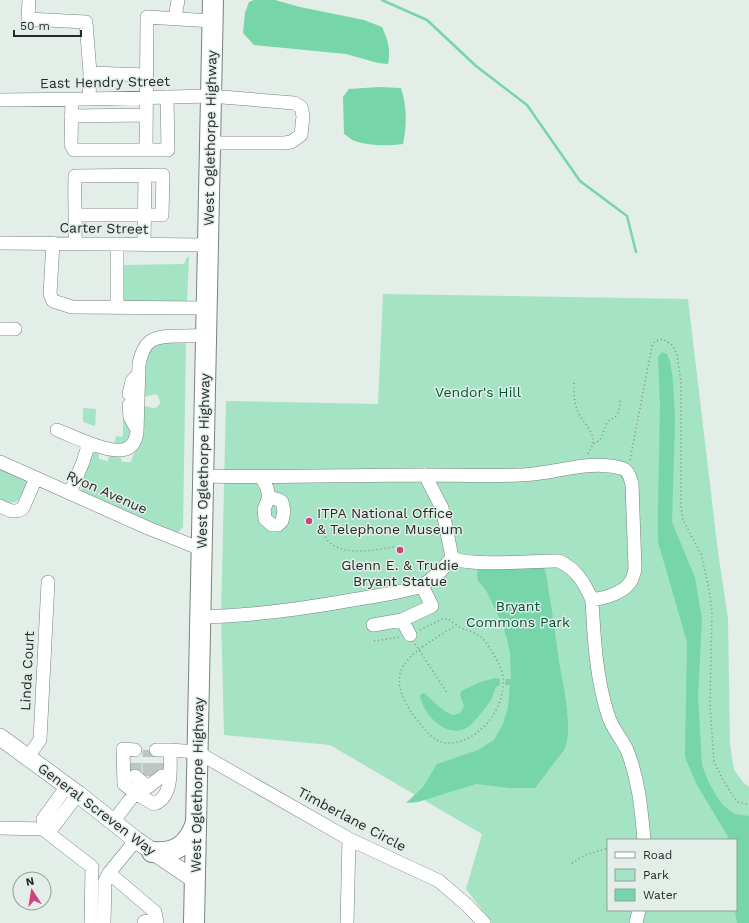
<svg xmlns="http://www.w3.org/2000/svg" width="749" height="923" viewBox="0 0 749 923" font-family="'Work Sans',sans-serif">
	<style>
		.green { fill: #a4e3c3; fill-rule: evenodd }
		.water { fill: #76d5a9 }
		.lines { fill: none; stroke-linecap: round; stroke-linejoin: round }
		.stream { stroke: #76d5a9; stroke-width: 2.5 }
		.minor-tunnel { stroke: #bdc7c1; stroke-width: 13; stroke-dasharray: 13 6; stroke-linecap: butt }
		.minor-casing { stroke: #79837d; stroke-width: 14 }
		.major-casing { stroke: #79837d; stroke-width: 18 }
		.highway-casing { stroke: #79837d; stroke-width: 22 }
		.path { stroke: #878e8a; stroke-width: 1.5; stroke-dasharray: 1 3; stroke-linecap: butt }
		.minor { stroke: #fff; stroke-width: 13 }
		.major { stroke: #fff; stroke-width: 17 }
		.highway { stroke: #fff; stroke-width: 20 }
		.poi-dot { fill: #cd437d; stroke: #e3eee8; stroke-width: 1.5 }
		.labels { text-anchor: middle; stroke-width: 3; stroke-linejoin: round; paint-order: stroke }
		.street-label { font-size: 14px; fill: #252927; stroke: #e3eee8 }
		.park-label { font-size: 14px; fill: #005236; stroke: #e3eee8 }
		.poi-label { font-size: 14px; fill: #252927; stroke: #e3eee8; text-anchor: start }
	</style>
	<rect width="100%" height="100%" fill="#e3eee8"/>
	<path class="green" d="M187 257H189L187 303H124L121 270 124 265 184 264Z
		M383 294 688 299 718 552 728 618 730 745 734 770 743 782 749 787V923H492L466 889 482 834 330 745 224 735 221 617 226 401 378 404ZM608 840H736V910H608Z
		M184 341 186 344 183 527 177 533H172L85 494 82 491 80 483 93 450 99 451V459L108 461 109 454 120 455 122 462H131L136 447 143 406C150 406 156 412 160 403L159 398 156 394 144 397V369L147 353 156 343Z
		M83 408 96 409 95 426 83 422Z
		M123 410 132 429 128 441 124 444H114L116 436 122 437 123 435Z
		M0 467 29 480C23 496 20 507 0 501Z"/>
	<path class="water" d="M254 0H275L300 7 364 20 382 27C388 41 391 49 388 64L378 63 346 54 254 45 243 33 245 13 249 2Z
		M379 87 401 88C407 107 407 125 403 144 388 146 369 146 355 141 351 140 348 136 344 134L343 97 349 89Z
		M662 352 667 354 670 361 673 381 675 420 672 522 695 578 702 619 698 696 702 765 708 781 717 797 723 805 729 810 735 814 749 816V923H737L735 911 736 910V840H730L697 785 685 757 687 642 658 542V508L660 406 658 357Z
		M544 568 546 574 549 593C553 616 556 639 559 662 563 685 574 730 564 750L535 788H511L476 784 418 802 406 803 423 787 437 764 478 750 494 740 503 724 508 707 510 685H505L506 679H511L510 653 507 640 503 626 486 590 478 581 477 575 478 570Z
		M495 678 500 679V685L496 687C494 690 494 695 492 698 489 704 473 724 468 727 447 740 423 715 420 695L424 693C430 698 446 715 454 715 454 715 460 713 460 713L464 706 460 695 461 691 481 682Z"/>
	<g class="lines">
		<path class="stream" d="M382 0 427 20 476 66 527 105 580 181 627 216 636 252"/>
		<path class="minor-tunnel" d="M135 776V757
			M149 776V750
			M162 776V757"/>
		<defs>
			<path id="minor" d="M29 0 28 19 86 22 90 73
				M175 18 178 0
				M72 99 71 145 74 150H168L167 97
				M89 99 90 73 146 75
				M0 100 89 99 210 96 294 103 301 107 303 116 301 135 291 142 284 143H209
				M71 116 146 115
				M146 150 147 17 212 21
				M0 243 207 245
				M53 243 50 294 53 301 72 307 206 308
				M75 244C76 221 74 199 75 176L163 175 162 215H76
				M144 244 145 176
				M117 308V244
				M0 329H15
				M129 394 132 381 139 373
				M129 405 130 417 136 428
				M57 430C73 436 110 455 126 449 134 446 136 439 137 432L139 364C144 339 154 336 177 336 187 336 196 336 206 335
				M0 462 148 528 201 549
				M203 476C277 478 350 475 424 475 456 475 487 476 519 475 552 475 588 459 621 468 629 470 630 478 632 484L635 569C634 573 633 578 631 581 624 593 604 598 592 600 594 638 596 678 608 715 612 728 621 738 627 750 639 781 641 807 644 840
				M261 477 267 488 269 497 264 509 265 519 272 525H278L282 521 284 511 282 502 279 500 269 497
				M70 493 83 462 89 443
				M0 506C8 510 15 514 23 508L36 478
				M452 557C465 568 538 560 559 561 576 569 584 582 592 600
				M200 617C251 616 302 609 352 600 375 596 399 593 422 586
				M402 620 410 635
				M373 625 402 620 432 606 422 586 441 571 452 557 442 508 425 475
				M156 750H170
				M27 758 40 740 48 582
				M135 776 148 787 162 776
				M135 793 124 784 123 749 135 750
				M113 822 135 793 154 804C174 797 170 767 170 750L197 752 349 839 439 881 468 906 484 923
				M45 826 53 827 78 794
				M0 828 43 829 92 867 91 923
				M43 829 45 826 43 819 67 786
				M136 840 109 873 155 912 157 923
				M144 922 146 921 150 923
				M104 923 105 881 109 873
				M347 923 349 839
				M636 923 639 910"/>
			<path id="major" d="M0 737 78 794 136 840 195 880"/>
			<path id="highway" d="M152 852C176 854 188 845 196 823
				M194 923 213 0"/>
		</defs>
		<use href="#minor" class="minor-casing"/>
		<use href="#major" class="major-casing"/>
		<use href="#highway" class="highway-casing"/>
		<path class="path" d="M574 383C574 394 574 403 578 412 583 423 595 432 593 444
			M588 454 593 444C604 440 602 432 607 423 609 420 612 419 615 417 620 412 620 405 620 398
			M630 460 652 346 655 341 663 339 672 345 677 354 681 383V506L683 520 701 554 709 589 712 612 710 705 714 762 723 780 731 793 738 802 749 805
			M325 537C339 558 373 550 394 547L397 548
			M420 630 442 619H448C450 620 452 623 455 624 464 631 476 631 484 640 491 650 502 665 503 678 506 708 479 743 448 743 434 743 426 731 418 721 375 667 414 653 456 625
			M374 641 400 637
			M415 644 448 694
			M572 863 585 855 608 848"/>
		<use href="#minor" class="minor"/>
		<use href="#major" class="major"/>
		<use href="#highway" class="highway"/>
	</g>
	<g class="poi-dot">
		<circle cx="309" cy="521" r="4"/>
		<circle cx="400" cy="550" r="4"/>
	</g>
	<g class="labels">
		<g class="street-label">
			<text transform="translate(105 82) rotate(-1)" y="5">East Hendry Street</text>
			<text transform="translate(210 138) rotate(-89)" y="5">West Oglethorpe Highway</text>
			<text transform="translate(104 228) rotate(1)" y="5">Carter Street</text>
			<text transform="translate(203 461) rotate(-89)" y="5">West Oglethorpe Highway</text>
			<text transform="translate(107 492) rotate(24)" y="5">Ryon Avenue</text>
			<text transform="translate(27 671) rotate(-87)" y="5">Linda Court</text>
			<text transform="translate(197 785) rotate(-89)" y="5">West Oglethorpe Highway</text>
			<text transform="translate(97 809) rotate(37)" y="5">General Screven Way</text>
			<text transform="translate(352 819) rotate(28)" y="5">Timberlane Circle</text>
		</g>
		<g class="park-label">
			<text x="478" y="397">Vendor's Hill</text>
			<text x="518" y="611">Bryant<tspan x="518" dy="16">Commons Park</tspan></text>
		</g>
		<g class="poi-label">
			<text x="317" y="518">ITPA National Office<tspan x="317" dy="16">&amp; Telephone Museum</tspan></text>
			<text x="400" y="570" text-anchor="middle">Glenn E. &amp; Trudie<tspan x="400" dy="16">Bryant Statue</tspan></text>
		</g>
	</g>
	<rect x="607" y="839" width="130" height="72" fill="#e3eee8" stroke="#979f9b"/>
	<rect x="615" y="852" width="20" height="6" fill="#ffffff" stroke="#979f9b"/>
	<text x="643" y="859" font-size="12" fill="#252927">Road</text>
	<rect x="615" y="869" width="20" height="12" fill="#a4e3c3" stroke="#979f9b"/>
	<text x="643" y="879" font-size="12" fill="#252927">Park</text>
	<rect x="615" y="889" width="20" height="12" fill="#76d5a9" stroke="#979f9b"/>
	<text x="643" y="899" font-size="12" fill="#252927">Water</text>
	<g transform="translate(32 891) rotate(348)"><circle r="19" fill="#e3eee8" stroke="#979f9b"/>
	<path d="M0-3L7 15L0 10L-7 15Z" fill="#cd437d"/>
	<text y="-6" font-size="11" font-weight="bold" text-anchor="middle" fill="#252927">N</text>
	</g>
	<path d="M14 30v6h67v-6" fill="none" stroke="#252927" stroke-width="2"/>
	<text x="20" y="30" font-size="12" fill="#252927" stroke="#e3eee8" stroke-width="3" paint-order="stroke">50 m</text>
</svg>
